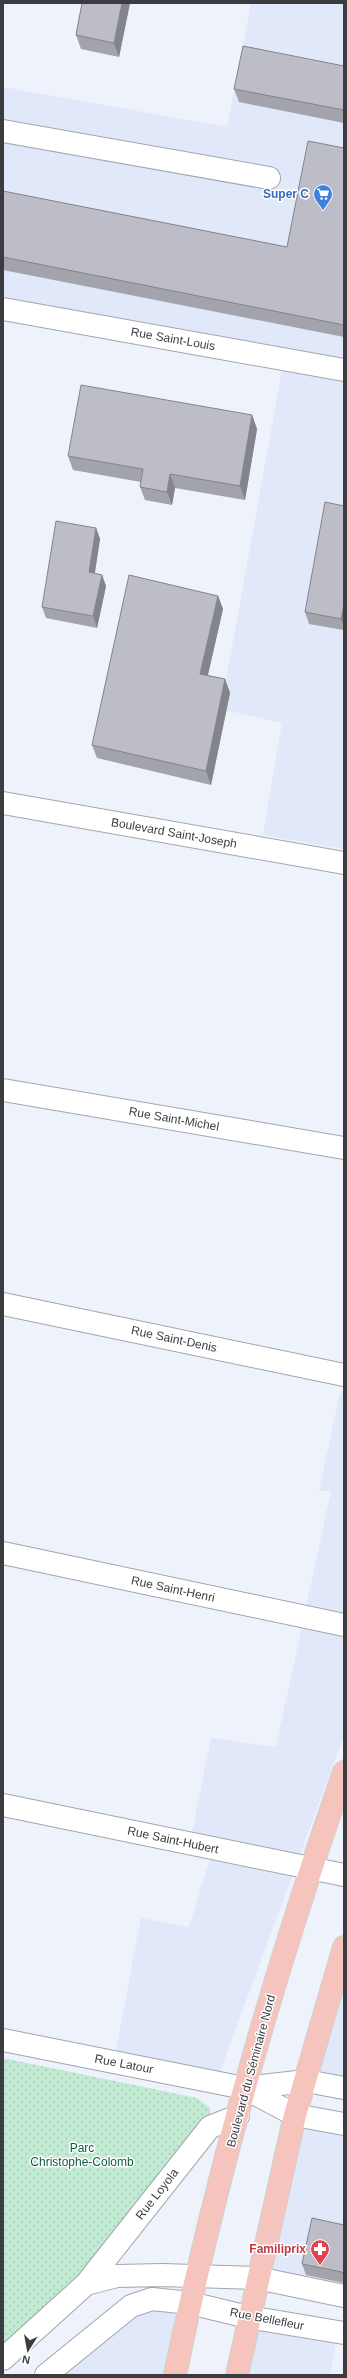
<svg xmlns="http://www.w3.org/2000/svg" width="347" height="2378" viewBox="0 0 347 2378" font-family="Helvetica,sans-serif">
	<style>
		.built { fill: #e0e8f9 }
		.park { fill: url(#park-dots) }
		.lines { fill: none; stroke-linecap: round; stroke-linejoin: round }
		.minor-casing { stroke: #a1a6af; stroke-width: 24 }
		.major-casing { stroke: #d0d0d1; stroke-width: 24 }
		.minor { stroke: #fff; stroke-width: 22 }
		.major { stroke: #f5c5bd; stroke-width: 22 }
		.wall { fill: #a2a3ab }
		.shaded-wall { fill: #84848b }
		.building { fill: #bcbdc7; stroke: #84848b }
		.labels { text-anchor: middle; stroke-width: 3; stroke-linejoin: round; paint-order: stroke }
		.shop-label { font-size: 12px; font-weight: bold; fill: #366cbe; stroke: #fff; text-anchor: end }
		.street-label { font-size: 12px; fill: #3a3c40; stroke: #fff }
		.park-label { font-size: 12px; fill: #0d5f3f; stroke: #fff }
		.health-label { font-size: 12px; font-weight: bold; fill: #be3a42; stroke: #fff; text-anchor: end }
	</style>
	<defs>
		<pattern id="park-dots" width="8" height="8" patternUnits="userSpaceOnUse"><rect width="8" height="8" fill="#c1ead3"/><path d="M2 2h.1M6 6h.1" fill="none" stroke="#a7cab6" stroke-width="1.8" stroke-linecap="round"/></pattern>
	</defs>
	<rect width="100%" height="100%" fill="#edf2fb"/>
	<path class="built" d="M251 3H344V359L3 301V87L227 127Z
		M284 359 344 370V849L263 835 282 723 221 709Z
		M344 1388V1735L219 2074 115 2056 141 1918 189 1927 213 1849 190 1844 211 1738 276 1747 331 1491H319L339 1397Z
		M344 1967V2088L306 2081Z
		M295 2115 344 2124V2296L257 2278Z
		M190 2303 175 2375H45L131 2306Z
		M248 2317 338 2332 330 2375H237Z"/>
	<path class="park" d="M3 2058 197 2098 210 2108V2127L85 2273 3 2350Z"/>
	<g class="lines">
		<defs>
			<path id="minor" d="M3 131 269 178
				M3 309 344 370
				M3 803 344 863
				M3 1090 344 1148
				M3 1304 344 1375
				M3 1553 344 1625
				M3 1805 344 1875
				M3 2040 244 2088 295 2115 344 2124
				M244 2088 306 2081 344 2088
				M86 2284 210 2127 238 2116
				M3 2359 86 2284 117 2276 162 2275 257 2278 344 2296
				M46 2375 131 2306 152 2299 190 2303 248 2317 344 2333"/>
			<path id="major" d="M175 2375C217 2171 275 1969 344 1772
				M237 2375 295 2115 344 1947"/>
		</defs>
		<use href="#minor" class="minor-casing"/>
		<use href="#major" class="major-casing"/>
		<use href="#minor" class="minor"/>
		<use href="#major" class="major"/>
	</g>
	<path class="wall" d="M82 3H130L119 57 81 49 76 35Z
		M344 66V123L239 102 234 89Z
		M344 148V337L3 270V191L287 247Z
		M252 415 257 429 245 500 175 488 172 505 145 500 140 487 141 482 73 470 68 456Z
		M344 506V630L309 624 305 612Z
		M96 528 100 539 95 573 102 575 106 586 97 628 46 618 42 607Z
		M218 596 223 609 208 675 225 679 230 693 211 785 97 758 92 745Z
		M344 2225V2283L306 2275 302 2264Z"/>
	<path class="shaded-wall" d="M122 3H130L119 57 114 43Z
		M252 415 257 429 245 500 240 486Z
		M170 474 175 488 172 505 167 492Z
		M96 528 100 539 93 583 89 572Z
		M102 575 106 586 97 628 93 616Z
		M218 596 223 609 205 687 200 674Z
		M344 604V627L341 619Z
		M225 679 230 693 211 785 206 771Z"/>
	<path class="building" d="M82 3H122L114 43 76 35Z
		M243 46 344 66V110L234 89Z
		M308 141 344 148V325L3 257V191L287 247Z
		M81 385 252 415 240 486 170 474 167 492 140 487 143 469 68 456Z
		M325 502 344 506V604L341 619 305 612Z
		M56 521 96 528 89 572 102 575 93 616 42 607Z
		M129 575 218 596 200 674 225 679 206 771 92 745Z
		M312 2218 344 2225V2274L342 2272 302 2264Z"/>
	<defs>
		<symbol id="supermarket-pin" viewBox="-11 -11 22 30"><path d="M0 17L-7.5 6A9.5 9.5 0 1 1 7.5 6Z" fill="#3f7fe0" stroke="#fff"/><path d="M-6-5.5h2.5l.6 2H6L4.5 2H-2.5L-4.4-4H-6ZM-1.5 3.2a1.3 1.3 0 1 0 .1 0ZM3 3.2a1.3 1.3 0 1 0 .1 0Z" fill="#fff"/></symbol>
		<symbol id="pharmacy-pin" viewBox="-11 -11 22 30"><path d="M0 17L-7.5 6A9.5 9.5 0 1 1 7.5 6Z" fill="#e0444e" stroke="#fff"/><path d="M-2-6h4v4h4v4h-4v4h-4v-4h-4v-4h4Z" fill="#fff"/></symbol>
	</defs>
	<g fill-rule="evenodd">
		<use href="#supermarket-pin" x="312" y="183" width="22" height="30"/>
		<use href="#pharmacy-pin" x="309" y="2238" width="22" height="30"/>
	</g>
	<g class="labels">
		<g class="shop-label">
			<text x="309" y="198">Super C</text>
		</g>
		<g class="street-label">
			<text transform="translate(173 339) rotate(10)" y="4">Rue Saint-Louis</text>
			<text transform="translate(174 833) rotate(10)" y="4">Boulevard Saint-Joseph</text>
			<text transform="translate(174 1119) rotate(10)" y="4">Rue Saint-Michel</text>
			<text transform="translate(174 1339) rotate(12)" y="4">Rue Saint-Denis</text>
			<text transform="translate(173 1589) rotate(12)" y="4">Rue Saint-Henri</text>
			<text transform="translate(173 1840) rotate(12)" y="4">Rue Saint-Hubert</text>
			<text transform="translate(124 2064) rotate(11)" y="4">Rue Latour</text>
			<text transform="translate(251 2071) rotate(-75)" y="4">Boulevard du Séminaire Nord</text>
			<text transform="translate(157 2194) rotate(-52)" y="4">Rue Loyola</text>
			<text transform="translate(267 2319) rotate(11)" y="4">Rue Bellefleur</text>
		</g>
		<g class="park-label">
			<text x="82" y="2152">Parc<tspan x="82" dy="14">Christophe-Colomb</tspan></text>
		</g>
		<g class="health-label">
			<text x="306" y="2253">Familiprix</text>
		</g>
	</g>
	<rect width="347" height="2378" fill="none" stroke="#3a3c40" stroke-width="8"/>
	<g transform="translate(28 2350) rotate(191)" stroke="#ffffff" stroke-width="3" paint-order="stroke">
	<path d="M0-3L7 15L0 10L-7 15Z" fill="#3a3c40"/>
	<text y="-6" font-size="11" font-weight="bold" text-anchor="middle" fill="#3a3c40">N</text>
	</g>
</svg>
